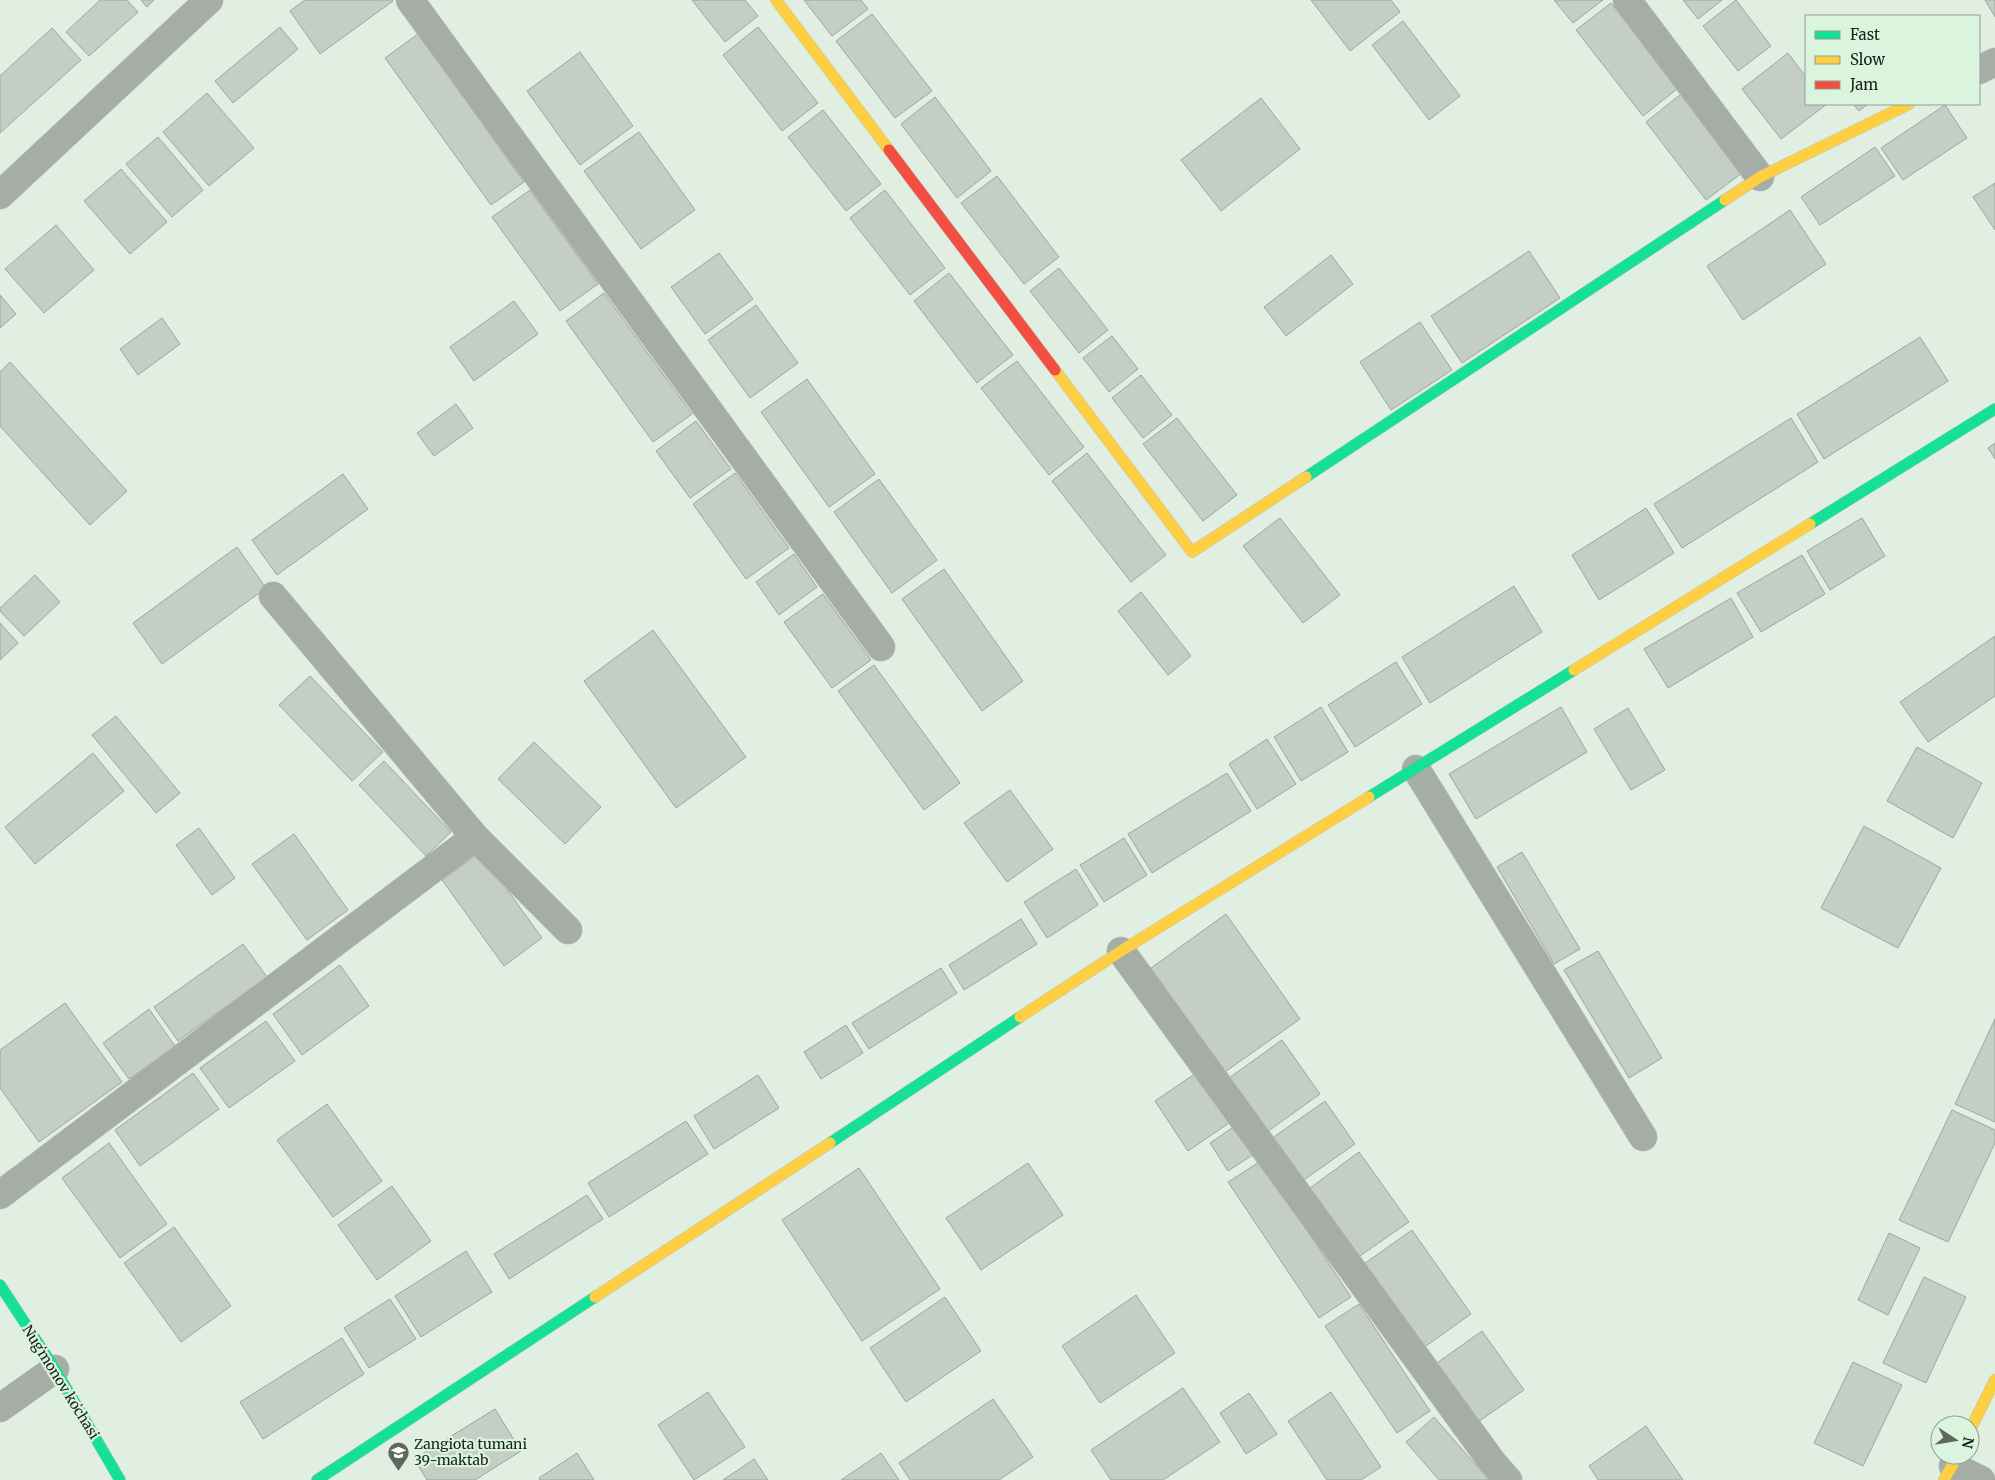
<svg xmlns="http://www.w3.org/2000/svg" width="1995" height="1480" viewBox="0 0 1995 1480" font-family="Merriweather,serif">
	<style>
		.building { fill: #c4cec5; stroke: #9ca69d }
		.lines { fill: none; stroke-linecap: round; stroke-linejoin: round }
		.street-casing { stroke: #bdc8bf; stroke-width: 29 }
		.fast-casing { stroke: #bdc8bf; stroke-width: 12 }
		.slow-casing { stroke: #bdc8bf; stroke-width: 12 }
		.jam-casing { stroke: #bdc8bf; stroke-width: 12 }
		.street { stroke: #a5ada6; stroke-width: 28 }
		.fast { stroke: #16e098; stroke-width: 11 }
		.slow { stroke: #ffcf43; stroke-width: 11 }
		.jam { stroke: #f24e42; stroke-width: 11 }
		.labels { text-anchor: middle; stroke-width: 4.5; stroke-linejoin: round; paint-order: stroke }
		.street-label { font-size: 14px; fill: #172019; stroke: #dbf4de }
		.poi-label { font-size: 14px; fill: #172019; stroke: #dbf4de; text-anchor: start }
	</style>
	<rect width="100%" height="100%" fill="#e1eee2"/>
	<path class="building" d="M100 0H127L138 12 89 56 66 32Z
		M141 0H154L147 7Z
		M305 0H392L393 1 320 54 290 11Z
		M692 0H745L758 16 725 42Z
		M804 0H861L868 9 832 36Z
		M1311 0H1391L1400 12 1350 51Z
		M1554 0H1603L1573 23Z
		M1683 0H1722L1698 19Z
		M1736 0 1771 46 1738 71 1703 26Z
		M1985 0H1995V17Z
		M1611 3 1677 89 1643 116 1576 30Z
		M872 14 932 91 895 118 836 41Z
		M1403 21 1460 96 1429 120 1372 45Z
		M280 27 298 49 233 103 215 81Z
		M758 27 818 103 782 131 723 55Z
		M52 28 81 60 0 133V76Z
		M418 34 524 182 491 205 385 58Z
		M580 52 633 126 580 165 527 91Z
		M1788 53 1806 77V104H1827L1781 139 1742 89Z
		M207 93 254 148 209 186 163 132Z
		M1681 94 1742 173 1706 200 1646 122Z
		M935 97 991 171 957 198 901 124Z
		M1261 98 1300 149 1221 211 1181 160Z
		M1853 104H1868L1859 111Z
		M1945 105 1967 138 1903 180 1881 148Z
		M823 110 881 184 846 211 788 137Z
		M639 132 695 210 641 249 584 171Z
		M158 137 203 190 172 217 126 164Z
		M1875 147 1895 176 1820 225 1801 197Z
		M121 169 167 222 130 254 84 201Z
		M997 176 1059 257 1024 284 961 203Z
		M1995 183V230L1973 197Z
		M530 190 598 284 560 311 492 217Z
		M885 190 945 268 910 295 850 218Z
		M1790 210 1826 264 1743 320 1707 266Z
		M56 225 94 270 44 313 5 269Z
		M1529 251 1560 298 1462 363 1431 316Z
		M719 253 753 299 705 334 671 287Z
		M1331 255 1353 284 1286 336 1264 307Z
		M1059 268 1108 330 1079 353 1030 291Z
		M949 273 1013 355 977 383 914 301Z
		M604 293 692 414 653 442 566 321Z
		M0 295 16 314 0 328Z
		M514 301 538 334 474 381 450 347Z
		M756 305 798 363 750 398 708 340Z
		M162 318 180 344 138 375 120 349Z
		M1420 322 1452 370 1391 410 1360 362Z
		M1112 336 1138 369 1109 392 1083 358Z
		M1920 337 1948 381 1824 459 1797 414Z
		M1017 361 1084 447 1049 475 981 388Z
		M10 362 127 491 90 525 0 426V372Z
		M1141 375 1172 415 1143 438 1112 398Z
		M807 379 875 474 829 507 761 412Z
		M456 404 473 428 434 456 417 433Z
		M1177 418 1237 495 1203 521 1143 444Z
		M1791 418 1818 462 1682 548 1654 504Z
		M696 421 731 469 690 498 656 451Z
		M1995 443V459L1988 448Z
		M1087 453 1166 555 1131 582 1052 481Z
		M735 473 789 548 746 579 693 504Z
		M343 474 368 509 277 575 252 540Z
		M879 479 937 560 892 593 834 512Z
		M1646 508 1674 553 1599 600 1572 555Z
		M1280 518 1340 595 1303 623 1243 546Z
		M1862 518 1885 556 1830 590 1807 551Z
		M237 547 266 588 162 664 133 623Z
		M794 554 817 587 779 615 756 582Z
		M1802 555 1825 594 1761 632 1737 593Z
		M944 569 1023 681 982 711 902 599Z
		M35 575 60 602 24 636 0 611V608Z
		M1514 586 1542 632 1430 703 1402 657Z
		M1141 592 1191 656 1168 675 1118 611Z
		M823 594 871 660 832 688 784 622Z
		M1731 598 1753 637 1668 688 1644 649Z
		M0 623 18 643 0 660Z
		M653 630 746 757 676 808 584 681Z
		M1995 636V696L1928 742 1900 702Z
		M1396 662 1422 704 1355 747 1328 705Z
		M874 665 960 783 924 810 838 691Z
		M310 676 383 752 352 781 279 705Z
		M1321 707 1348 752 1301 781 1274 737Z
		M1561 707 1587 752 1476 819 1449 774Z
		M1628 708 1665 770 1631 790 1594 729Z
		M116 716 180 793 156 813 92 735Z
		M1267 739 1296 784 1257 809 1229 764Z
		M534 742 601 807 565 844 498 779Z
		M1917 747 1982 783 1953 838 1887 801Z
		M93 753 124 791 35 864 5 827Z
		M384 761 451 832 426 856 359 785Z
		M1227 773 1251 811 1152 873 1128 834Z
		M1010 790 1053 849 1007 882 964 823Z
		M1864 826 1941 868 1898 948 1821 908Z
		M199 828 235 878 212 895 176 845Z
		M294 834 348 910 307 940 252 864Z
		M1124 838 1147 875 1104 902 1080 865Z
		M480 852 542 938 504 966 442 880Z
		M1522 852 1580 949 1554 964 1497 867Z
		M1076 869 1098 905 1047 938 1024 902Z
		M1226 914 1300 1019 1225 1072 1151 968Z
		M1021 919 1037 944 964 990 949 965Z
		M243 944 267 977 178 1041 154 1007Z
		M1598 951 1662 1058 1629 1078 1564 970Z
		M340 965 369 1006 302 1055 273 1014Z
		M941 968 957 993 869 1049 852 1023Z
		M65 1003 122 1082 39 1142 0 1088V1050Z
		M149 1009 175 1046 129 1079 103 1043Z
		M1995 1019V1122L1955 1104Z
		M266 1021 295 1061 229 1108 200 1068Z
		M846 1025 863 1053 821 1079 804 1052Z
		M1282 1040 1320 1094 1267 1132 1229 1078Z
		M193 1073 219 1109 140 1166 115 1130Z
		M1196 1073 1229 1123 1188 1151 1155 1101Z
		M758 1075 779 1108 714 1149 694 1116Z
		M1325 1101 1355 1144 1301 1182 1271 1139Z
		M327 1104 382 1181 333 1217 277 1140Z
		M1952 1110 1995 1130V1143L1948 1242 1899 1220Z
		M686 1121 708 1154 609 1217 588 1183Z
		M1235 1126 1254 1154 1228 1171 1210 1143Z
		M109 1143 167 1224 120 1258 62 1178Z
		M1359 1152 1409 1222 1354 1260 1306 1191Z
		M1261 1161 1351 1297 1319 1318 1228 1182Z
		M1028 1163 1063 1215 981 1270 946 1218Z
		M859 1168 940 1289 862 1341 782 1220Z
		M392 1186 431 1241 377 1280 338 1225Z
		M587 1195 603 1219 509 1279 494 1254Z
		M174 1227 231 1306 181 1342 124 1263Z
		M1412 1230 1471 1314 1419 1351 1361 1266Z
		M1889 1233 1920 1248 1888 1315 1858 1300Z
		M466 1251 492 1292 421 1337 395 1296Z
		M1924 1277 1966 1297 1926 1383 1883 1363Z
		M1136 1295 1175 1353 1100 1403 1062 1346Z
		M945 1297 981 1351 906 1402 870 1348Z
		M390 1299 416 1339 369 1368 344 1328Z
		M1359 1304 1430 1411 1397 1433 1325 1326Z
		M1482 1331 1524 1390 1475 1424 1434 1365Z
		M342 1338 364 1374 263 1439 240 1402Z
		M1853 1362 1902 1385 1863 1466 1814 1443Z
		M1183 1388 1220 1442 1163 1480H1111L1091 1450Z
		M708 1392 745 1447 694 1480 658 1425Z
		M1331 1392 1381 1467 1361 1480H1327L1288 1421Z
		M1249 1393 1277 1434 1246 1454 1220 1413Z
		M993 1399 1033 1457 999 1480H910L899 1463Z
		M495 1409 521 1451 475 1480H427L414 1459Z
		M1434 1417 1489 1480H1439L1406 1442Z
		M1646 1426 1683 1480H1598L1589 1466Z
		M577 1453 594 1480H540L539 1478Z
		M881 1453 899 1480H841Z
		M754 1459 768 1480H723Z"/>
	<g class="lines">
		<defs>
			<path id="street" d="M410 0 881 647
				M1627 0 1760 177
				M1979 70 1995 62
				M0 195 209 0
				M1416 769 1643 1137
				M475 837 568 930
				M1121 951 1493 1463 1508 1480
				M0 1195 475 837 273 596
				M0 1408 55 1369
				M1953 1466 1981 1480"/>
			<path id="fast" d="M1306 477 1725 200
				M1810 524 1995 409
				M1369 797 1574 670
				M830 1143 1020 1017
				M0 1285 55 1369 120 1480
				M317 1480 595 1297"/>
			<path id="slow" d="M776 0 889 150
				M1725 200 1760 177 1909 104
				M1055 370 1192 552 1306 477
				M1574 670 1810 524
				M1020 1017 1121 951 1369 797
				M595 1297 830 1143
				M1970 1430 1995 1380
				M1944 1480 1958 1455"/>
			<path id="jam" d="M889 150 1055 370"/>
		</defs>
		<use href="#street" class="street-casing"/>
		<use href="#fast" class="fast-casing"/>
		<use href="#slow" class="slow-casing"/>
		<use href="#jam" class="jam-casing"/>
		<use href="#street" class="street"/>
		<use href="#fast" class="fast"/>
		<use href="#slow" class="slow"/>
		<use href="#jam" class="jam"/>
	</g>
	<defs>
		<symbol id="school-pin" viewBox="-11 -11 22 30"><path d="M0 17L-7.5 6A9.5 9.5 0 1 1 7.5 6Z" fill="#5e685f" stroke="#dbf4de"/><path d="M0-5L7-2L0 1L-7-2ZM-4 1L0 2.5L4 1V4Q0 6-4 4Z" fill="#fff"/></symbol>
	</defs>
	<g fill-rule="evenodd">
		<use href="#school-pin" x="386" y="1440" width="25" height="34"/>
	</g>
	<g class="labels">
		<g class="street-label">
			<text transform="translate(61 1382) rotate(58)" y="5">Nugʻmonov koʻchasi</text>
		</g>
		<g class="poi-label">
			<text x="414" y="1449">Zangiota tumani<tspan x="414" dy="16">39-maktab</tspan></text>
		</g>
	</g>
	<rect x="1805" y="15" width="175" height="90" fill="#dbf4de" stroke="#8d9f8f"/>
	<rect x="1815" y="31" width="25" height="8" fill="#16e098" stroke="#8d9f8f"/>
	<text x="1850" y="40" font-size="15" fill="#172019">Fast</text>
	<rect x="1815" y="56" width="25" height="8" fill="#ffcf43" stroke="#8d9f8f"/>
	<text x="1850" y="65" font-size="15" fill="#172019">Slow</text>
	<rect x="1815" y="81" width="25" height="8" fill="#f24e42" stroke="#8d9f8f"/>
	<text x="1850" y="90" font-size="15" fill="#172019">Jam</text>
	<g transform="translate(1955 1440) rotate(102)"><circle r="24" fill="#dbf4de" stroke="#8d9f8f"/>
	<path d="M0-4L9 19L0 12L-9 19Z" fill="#5e685f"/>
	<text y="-8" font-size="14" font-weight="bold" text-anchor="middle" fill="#172019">N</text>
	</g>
</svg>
